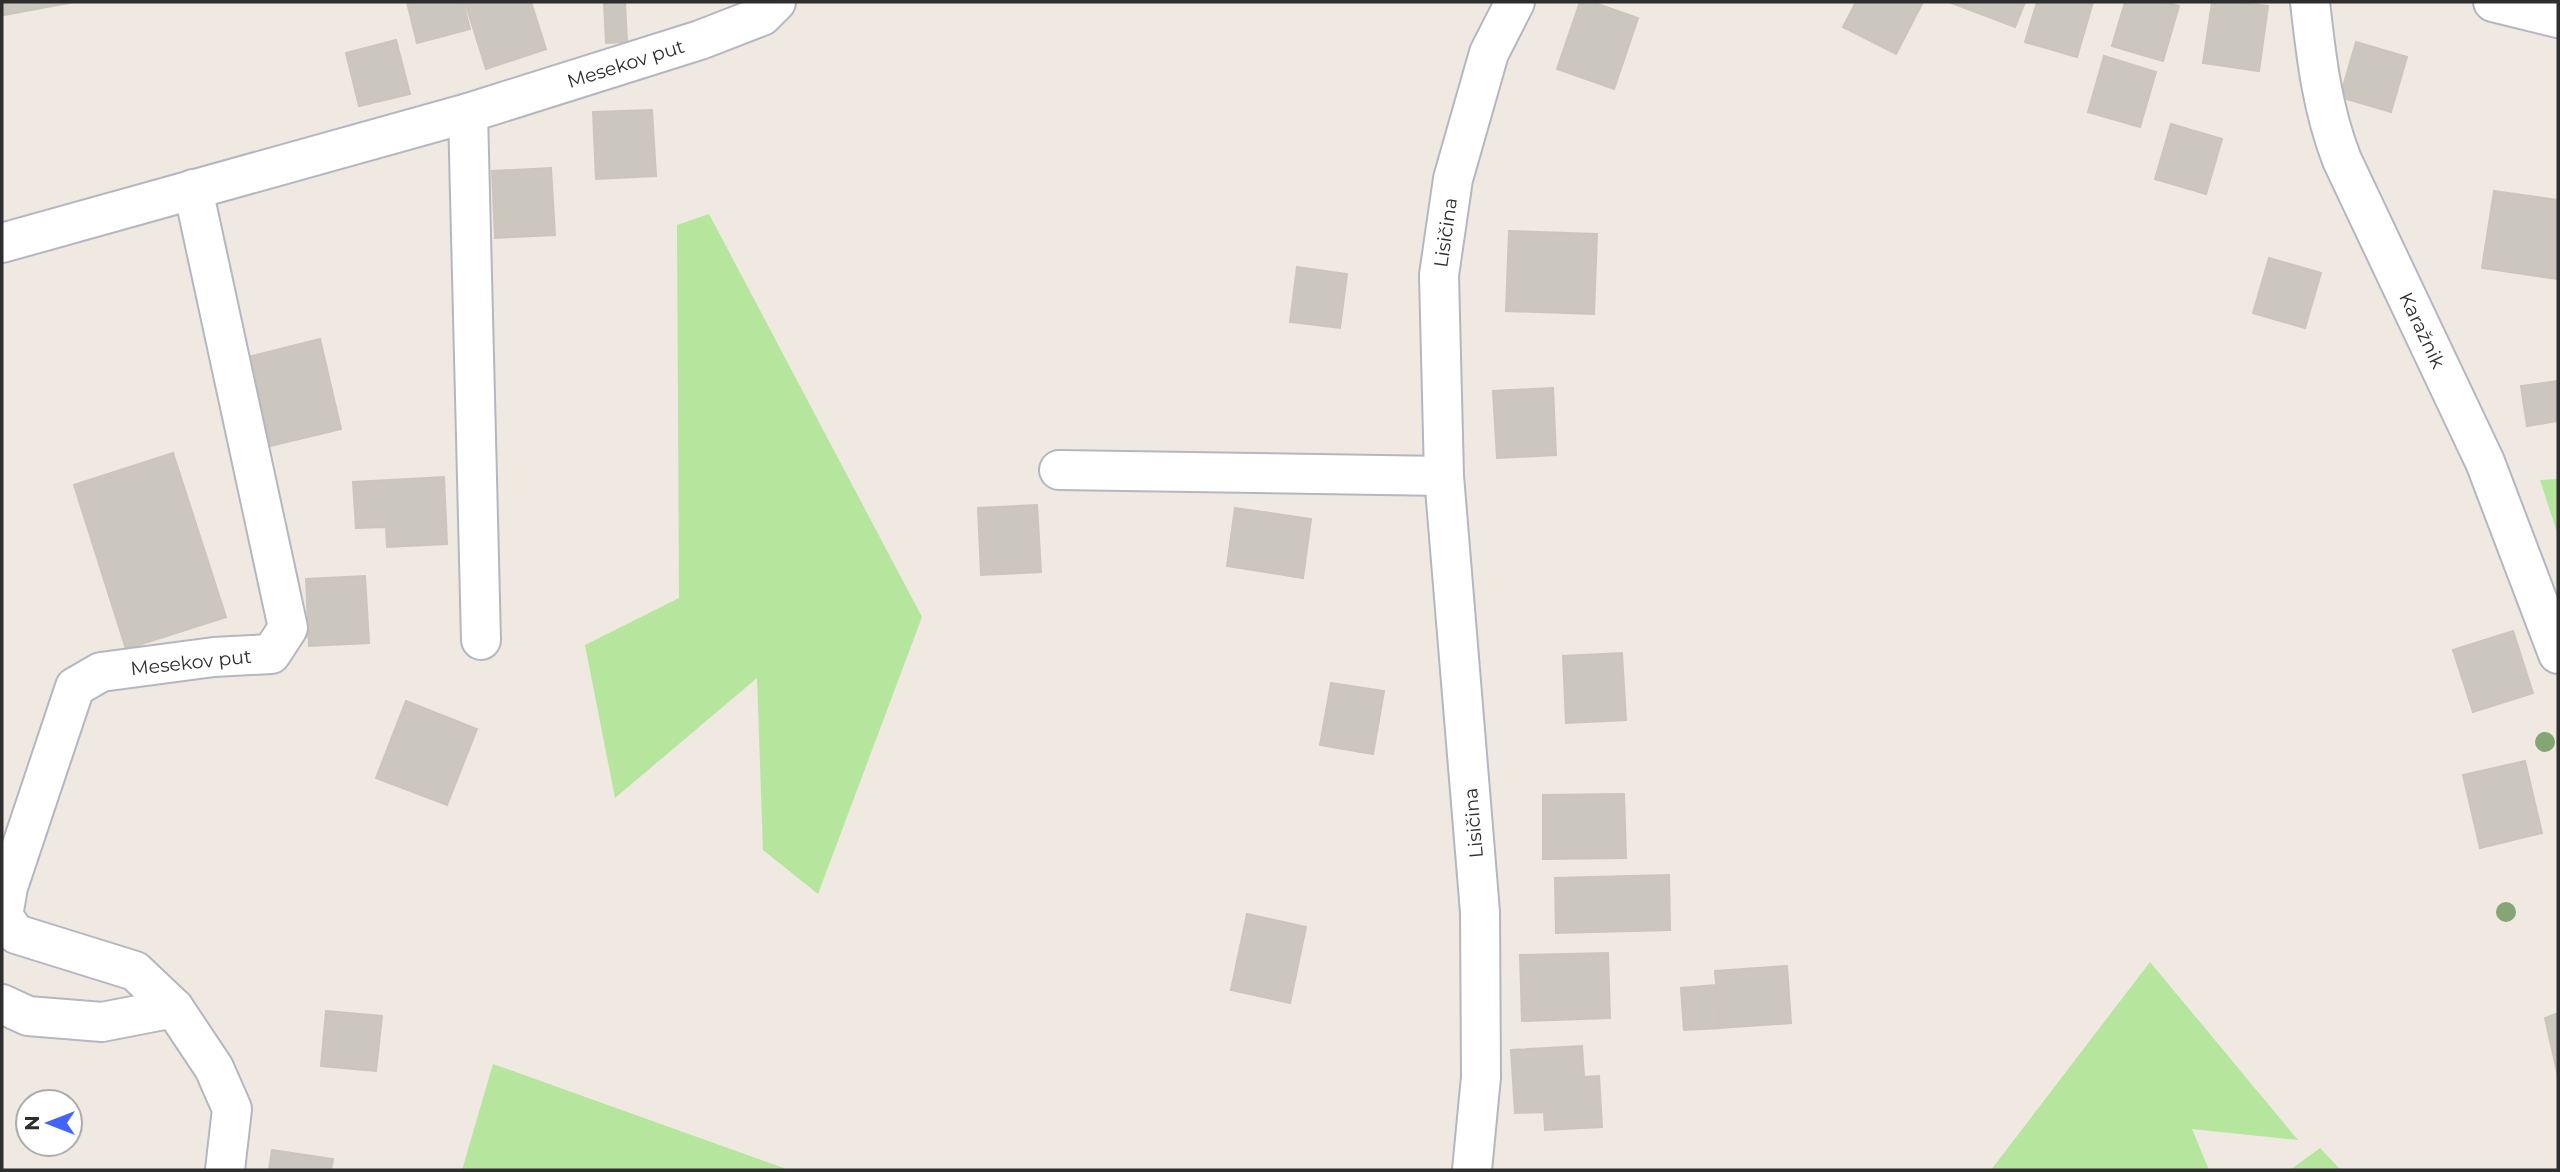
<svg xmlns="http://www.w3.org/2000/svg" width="2560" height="1172" viewBox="0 0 2560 1172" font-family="Montserrat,sans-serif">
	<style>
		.green { fill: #b6e59e }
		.building { fill: #cbc7bf; stroke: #cbc5ba; stroke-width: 2 }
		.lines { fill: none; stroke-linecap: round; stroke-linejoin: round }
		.minor-casing { stroke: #b4b7c1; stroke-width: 42 }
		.minor { stroke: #fff; stroke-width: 38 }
		.tree { fill: #84a574 }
		.labels { text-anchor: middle; stroke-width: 6; stroke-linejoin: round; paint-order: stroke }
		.street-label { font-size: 19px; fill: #2e2e2e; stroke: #fff }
	</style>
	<rect width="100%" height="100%" fill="#efe9e1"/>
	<path class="green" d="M709 214 922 617 818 894 763 850 757 678 615 798 585 645 679 598 677 225Z
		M2558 479V535L2540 480Z
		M2150 962 2298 1140 2192 1129 2209 1170H1991Z
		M493 1064 789 1170H462Z
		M2320 1148 2341 1170H2290Z"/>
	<path class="building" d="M2 2H74L4 15Z
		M407 2H463L470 29 417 43Z
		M465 2H531L546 49 486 69Z
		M604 2H625L627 42 606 43Z
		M1580 2H1592L1638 18 1614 89 1557 69Z
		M1856 2H1923L1896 54 1843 27Z
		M1949 2H2025L2015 27Z
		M2037 2H2093L2077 57 2025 42Z
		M2125 2H2165L2179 6 2163 61 2112 46Z
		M2212 2H2237L2268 6 2259 71 2203 63Z
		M396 40 410 94 359 106 346 53Z
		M2356 42 2407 57 2391 112 2340 97Z
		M2104 56 2156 72 2140 127 2088 112Z
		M652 110 656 176 596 179 593 112Z
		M2171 124 2222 139 2206 194 2155 179Z
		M551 168 555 235 495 238 492 171Z
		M2494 191 2558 200V279L2482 268Z
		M1509 231 1597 234 1594 314 1506 311Z
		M2269 258 2321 273 2305 328 2253 313Z
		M1297 267 1347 274 1340 328 1290 322Z
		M320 339 341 429 270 446 248 357Z
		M2558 381V421L2527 426 2521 386Z
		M1553 388 1556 455 1497 458 1493 391Z
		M173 453 226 617 126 649 74 485Z
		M444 477 447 544 387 547 386 527 356 528 353 482Z
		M1037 505 1041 572 981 575 978 508Z
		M1235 508 1311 519 1303 578 1227 566Z
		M365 576 369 643 309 646 306 579Z
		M2513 631 2533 693 2473 712 2453 650Z
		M1622 653 1626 720 1566 723 1563 656Z
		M1331 683 1384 691 1373 754 1320 745Z
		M406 701 477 729 447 805 376 778Z
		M2525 761 2542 833 2480 848 2463 775Z
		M1624 794 1626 858 1543 859V795Z
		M1669 875 1670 930 1556 933 1555 878Z
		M1247 914 1306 927 1290 1003 1231 990Z
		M1608 953 1610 1018 1522 1021 1520 955Z
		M1787 966 1791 1023 1720 1028 1715 971Z
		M1716 985 1720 1028 1684 1030 1681 988Z
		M326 1011 382 1016 376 1071 321 1066Z
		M2558 1013V1076L2545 1018Z
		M1582 1046 1584 1077 1599 1076 1602 1127 1545 1130 1544 1112 1515 1113 1511 1050Z
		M272 1150 333 1159 331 1170H269Z"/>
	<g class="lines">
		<defs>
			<g id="minor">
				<path id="s1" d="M2310 2C2316 56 2322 109 2342 160L2485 462 2558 654"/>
				<path d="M2493 2 2558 18"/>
				<path d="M468 113 481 640"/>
				<path d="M193 189 288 628 271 654 214 657 101 672 75 687 8 887 3 916 16 934 135 971 174 1008 214 1068 232 1109 225 1170"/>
				<path id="s2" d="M2 243 468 113 700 40 762 16 776 2"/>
				<path d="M1059 470 1444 476"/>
				<path d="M2 1004 28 1016 102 1022 174 1008"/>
				<path id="s3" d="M1472 1170 1481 1077 1480 912 1444 476 1439 275 1453 179 1489 53 1515 2"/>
			</g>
		</defs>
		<use href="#minor" class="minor-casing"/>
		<use href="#minor" class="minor"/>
	</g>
	<g class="tree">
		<circle cx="2545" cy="742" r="10"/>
		<circle cx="2506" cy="912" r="10"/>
	</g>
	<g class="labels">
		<g class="street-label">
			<text dy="7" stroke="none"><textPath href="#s2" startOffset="649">Mesekov put</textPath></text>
			<text dy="7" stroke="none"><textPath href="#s3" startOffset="940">Lisičina</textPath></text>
			<text dy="7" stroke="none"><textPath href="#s1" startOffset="350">Karažnik</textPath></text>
			<text transform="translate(191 662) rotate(-6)" y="7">Mesekov put</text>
			<text transform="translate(1473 823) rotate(-95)" y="7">Lisičina</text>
		</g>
	</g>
	<rect width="2560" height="1172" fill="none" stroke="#2e2e2e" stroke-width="7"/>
	<g transform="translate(49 1123) rotate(270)"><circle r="33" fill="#ffffff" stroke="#ababab" stroke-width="2"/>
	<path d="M0-5L12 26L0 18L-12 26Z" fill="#4264fb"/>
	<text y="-10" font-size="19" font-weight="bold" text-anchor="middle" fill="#2e2e2e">N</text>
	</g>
</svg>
